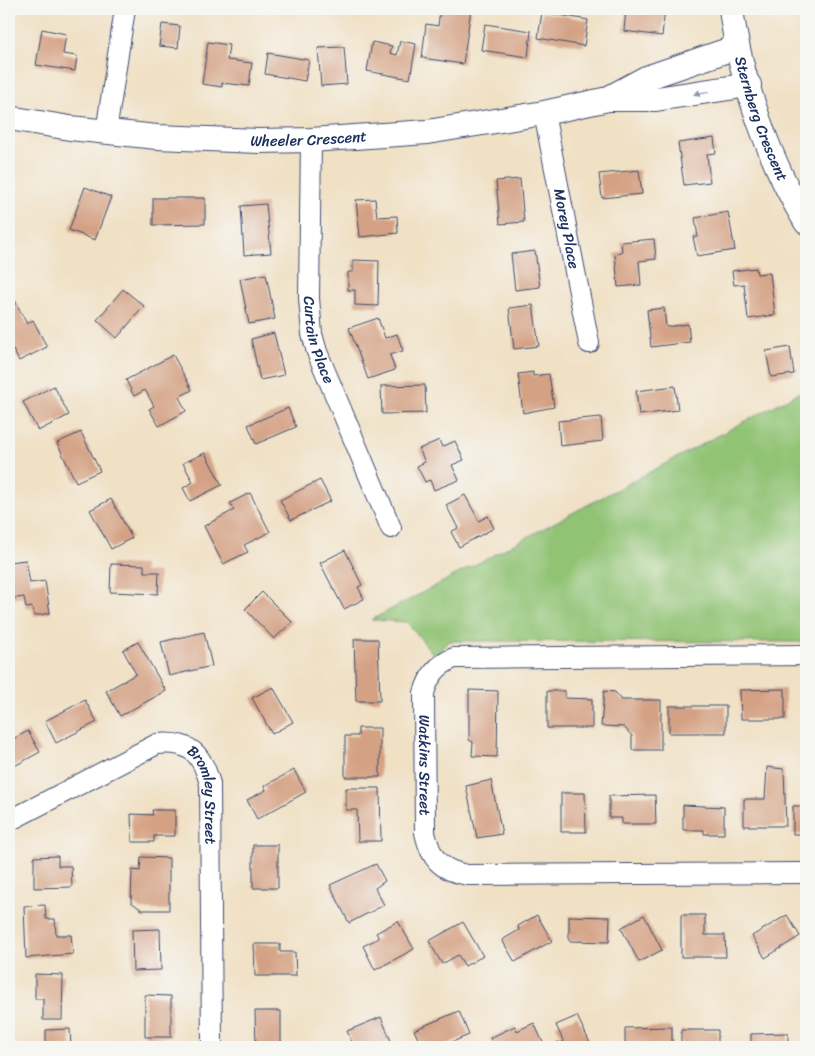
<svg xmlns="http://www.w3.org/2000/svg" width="815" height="1056" viewBox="0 0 815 1056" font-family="Sriracha,sans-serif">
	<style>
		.green { fill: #91c374; stroke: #567969 }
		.building { fill: #d4a184 }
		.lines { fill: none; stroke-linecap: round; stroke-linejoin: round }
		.minor-casing { stroke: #3b4a6d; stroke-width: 22 }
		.tertiary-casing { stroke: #3b4a6d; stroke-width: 26 }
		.minor { stroke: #fff; stroke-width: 20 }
		.tertiary { stroke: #fff; stroke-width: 24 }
		.oneway { fill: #8d97ae }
		.labels { text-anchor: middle; stroke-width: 4; stroke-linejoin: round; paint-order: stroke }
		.street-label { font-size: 15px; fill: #1b2f5e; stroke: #f6f6f2 }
	</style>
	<rect width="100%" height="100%" fill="#f6f6f2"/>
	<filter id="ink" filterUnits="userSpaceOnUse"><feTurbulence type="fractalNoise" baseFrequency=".02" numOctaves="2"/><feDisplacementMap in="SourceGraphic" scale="10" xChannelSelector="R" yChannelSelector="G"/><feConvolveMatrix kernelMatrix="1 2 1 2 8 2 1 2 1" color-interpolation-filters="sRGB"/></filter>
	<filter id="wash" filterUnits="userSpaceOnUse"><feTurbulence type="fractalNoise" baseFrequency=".0096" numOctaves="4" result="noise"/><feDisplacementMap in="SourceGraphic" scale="20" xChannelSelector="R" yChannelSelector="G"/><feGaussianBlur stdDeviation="1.12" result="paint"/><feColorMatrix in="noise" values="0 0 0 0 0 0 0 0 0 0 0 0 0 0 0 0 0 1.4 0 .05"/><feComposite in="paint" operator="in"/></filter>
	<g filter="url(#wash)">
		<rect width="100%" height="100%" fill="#f0e0c4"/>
		<path class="green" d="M806 389V642L450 641 434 655 407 622 371 620Z"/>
		<g id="blocks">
			<path class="building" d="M440 9H471L463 64 422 58 426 24 438 26Z
				M626 9H665L662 36 624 31Z
				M542 12 588 20 584 46 538 38Z
				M162 24 180 26 178 48 159 46Z
				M485 24 531 31 528 57 481 50Z
				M42 29 66 34 63 54 77 56 75 71 36 65Z
				M400 41 416 44 410 79 367 71 372 42 392 46 390 53 397 55Z
				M208 42 229 45 227 60 252 63 249 86 222 83V87L202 84Z
				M344 47 347 84 321 86 318 48Z
				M268 53 309 60 305 81 265 74Z
				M714 138 716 153 707 154 710 182 684 185 678 143Z
				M639 170 642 194 602 198 599 174Z
				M520 179 524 222 500 224 496 181Z
				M85 187 111 197 95 240 69 230Z
				M153 198H205V224L153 225Z
				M375 199 377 217 397 216 398 233 360 237 356 200Z
				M266 204 271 253 244 255 241 206Z
				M728 212 735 250 697 256 693 237H698L695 218Z
				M654 239 656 259 639 261 641 285 618 287 615 254 622 251 621 242Z
				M535 251 540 287 515 290 511 254Z
				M353 260 379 261 378 306 355 305V290H348V272H353Z
				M756 268 757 274 770 273 775 315 748 319 744 284 734 285 732 271Z
				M266 274 275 319 249 324 240 279Z
				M123 289 144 306 117 338 97 320Z
				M14 299 27 324 33 320 47 347 19 361 12 348H9V302Z
				M533 305 539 346 514 349 509 308Z
				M664 308 666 327 688 324 690 342 651 347 647 310Z
				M378 318 385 338 397 334 403 351 390 355 395 370 368 379 349 328Z
				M274 333 284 375 260 380 251 339Z
				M790 347 794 374 771 377 766 351Z
				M173 355 192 390 179 397 186 411 159 426 149 409 154 406 145 390 134 396 126 380Z
				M533 372V376L549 374 554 407 523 413 518 374Z
				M425 385 426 413 382 414 381 386Z
				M54 386 69 415 38 431 23 402Z
				M675 386 678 410 639 415 636 391Z
				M288 408 296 427 256 444 248 425Z
				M601 417 603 441 560 446 558 421Z
				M81 432 100 471 76 482 57 443Z
				M439 440 442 447 455 441 464 460 452 465 459 480 434 490 430 480 425 482 417 466 425 462 419 449Z
				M205 453 222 485 190 501 183 488 193 482 183 463Z
				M320 480 331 501 291 520 280 500Z
				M250 493 270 532 244 545 248 552 223 564 204 526 234 510 230 503Z
				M465 495 479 521 488 516 494 528 459 547 451 532 458 528 446 505Z
				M111 499 132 538 111 549 90 510Z
				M345 550 362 585 358 587 364 599 344 609 320 563Z
				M26 560 30 583 45 581 50 613 34 616 32 607 26 608 24 597 9 599V562Z
				M111 564 144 565V572H159L158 594 110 592Z
				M262 592 292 622 274 639 245 609Z
				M9 619 14 624 9 631Z
				M204 632 212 666 169 676 161 642Z
				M354 639H378L380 701H356Z
				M138 642 166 691 120 716 106 691 136 674 123 650Z
				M273 687 293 722 272 734 252 698Z
				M785 689V719H741L740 690Z
				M469 690 498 691 497 757 472 756 473 742 469 740Z
				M547 691H565V698L592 699V728H547Z
				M604 691 615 692 622 700H661V750H632V736L624 727 601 726Z
				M85 700 97 722 56 743 45 721Z
				M669 706H726V733H669Z
				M358 728H380V777H345V736H358Z
				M28 731 40 752 9 769V741Z
				M767 767 784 769 786 826H744V799H765Z
				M294 770 306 792 257 819 247 800 266 790 264 786Z
				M491 780 502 834 477 838 466 786Z
				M346 788H380L381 841H358L357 810H346Z
				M561 793H585L586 832H561Z
				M655 795 656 824H622V818H609V796Z
				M683 805 724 807V834H704V830H683Z
				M793 806H806V834H793Z
				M152 810H175V836H154V842H132L131 814 153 815Z
				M253 845H278V888H253Z
				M58 856V866H71L72 887 34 888V857Z
				M141 857 169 858V910H142L131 902 132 870 140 871Z
				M376 864 385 881 375 888 384 905 349 923 330 885Z
				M45 905 46 919H55L56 935H71L73 954 26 958 24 906Z
				M537 915 552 941 515 962 502 940 519 930 518 926Z
				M644 915 662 950 639 962 621 928Z
				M681 915H705V935H725L726 957H681Z
				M787 915 800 936 765 958 752 936Z
				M569 916 610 917 609 942 569 941Z
				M398 921 414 949 375 970 363 946 379 938 376 933Z
				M463 922 483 956 465 966 458 955 442 964 429 941Z
				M160 929 161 970 133 971 132 930Z
				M254 944H280V952H295L296 976H255Z
				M35 974 63 975 62 1020H43V999H35Z
				M145 995 171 996V1037H145Z
				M255 1011H281V1047H256Z
				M459 1011 469 1035 440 1047H435L434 1045 422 1047 414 1030Z
				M577 1016 592 1047H556L557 1042 564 1043 556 1025Z
				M381 1017 391 1041 377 1047H354L347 1031Z
				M534 1023 545 1047H495L490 1038 515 1026 517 1031Z
				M672 1027V1047H625V1028Z
				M70 1029 71 1047H46V1030Z
				M681 1030H718V1047H681Z
				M788 1033V1047H751V1034Z"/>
		</g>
	</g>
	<g filter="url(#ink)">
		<use href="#blocks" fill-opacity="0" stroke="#3b4a6d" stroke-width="1"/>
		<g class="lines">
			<defs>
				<g id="minor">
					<path id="s1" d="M544 113 589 343"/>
					<path d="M106 132 125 9"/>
					<path id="s2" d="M311 140 309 298 312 334 317 352 391 528"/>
					<path id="s3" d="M806 655 454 658C437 665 429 676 424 693L425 833C431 859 440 870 467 875L806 873"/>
					<path id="s4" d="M9 821 157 744C190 741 202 753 210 784L212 1047"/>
				</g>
				<g id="tertiary">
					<path id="s5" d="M731 9C740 78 770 163 806 222"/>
					<path d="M609 98 646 78 737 47"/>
					<path id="s6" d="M9 118 70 128 157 137 259 141 311 140 427 132 544 113 608 99H656L749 85"/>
				</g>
			</defs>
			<use href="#minor" class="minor-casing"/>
			<use href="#tertiary" class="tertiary-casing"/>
			<use href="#minor" class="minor"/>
			<use href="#tertiary" class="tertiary"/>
		</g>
		<defs><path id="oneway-solid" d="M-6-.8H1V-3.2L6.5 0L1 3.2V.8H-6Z" transform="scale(1.25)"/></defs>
		<use class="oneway" href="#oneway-solid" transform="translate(701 93) rotate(172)"/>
	</g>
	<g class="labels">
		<g class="street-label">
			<text dy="5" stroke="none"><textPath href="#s5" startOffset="114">Sternberg Crescent</textPath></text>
			<text dy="5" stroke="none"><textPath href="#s6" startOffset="301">Wheeler Crescent</textPath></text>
			<text dy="5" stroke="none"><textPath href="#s1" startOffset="118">Morey Place</textPath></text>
			<text dy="5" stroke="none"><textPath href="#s2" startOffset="201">Curtain Place</textPath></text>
			<text dy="5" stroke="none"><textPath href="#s3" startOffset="472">Watkins Street</textPath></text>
			<text dy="5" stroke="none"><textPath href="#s4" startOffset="251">Bromley Street</textPath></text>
		</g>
	</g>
	<rect width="815" height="1056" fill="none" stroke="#f6f6f2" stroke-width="30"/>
</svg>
